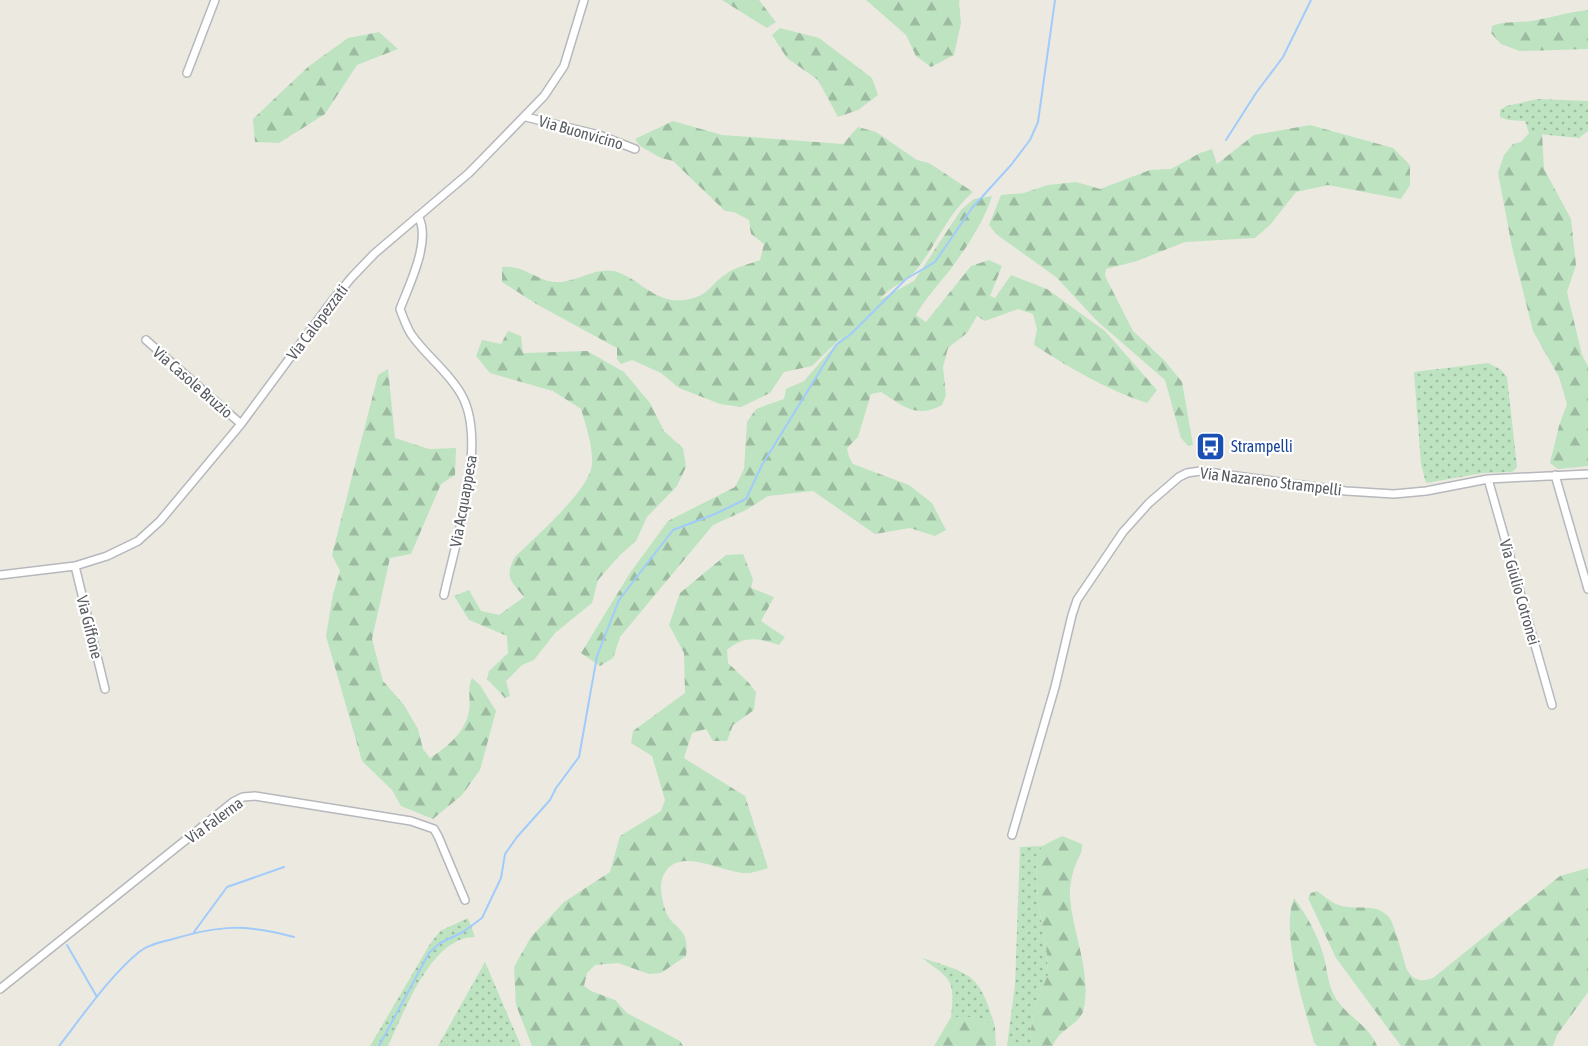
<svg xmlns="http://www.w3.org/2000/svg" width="1588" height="1046" viewBox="0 0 1588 1046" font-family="'Asap Condensed',sans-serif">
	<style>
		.grass { fill: url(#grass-dots) }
		.forest { fill: url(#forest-firs) }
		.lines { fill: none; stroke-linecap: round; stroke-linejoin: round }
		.stream { stroke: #a1cbfb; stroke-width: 2 }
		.minor-casing { stroke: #b6b8bd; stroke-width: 10 }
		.minor { stroke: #fff; stroke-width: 7 }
		.labels { text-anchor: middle; stroke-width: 4.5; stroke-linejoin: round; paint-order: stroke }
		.street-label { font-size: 16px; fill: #595c61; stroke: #fff }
		.transit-label { font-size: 16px; fill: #164399; stroke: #fff; text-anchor: start }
	</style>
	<defs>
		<pattern id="grass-dots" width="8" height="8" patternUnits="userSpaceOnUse" patternTransform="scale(1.5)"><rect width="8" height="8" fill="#bde3c1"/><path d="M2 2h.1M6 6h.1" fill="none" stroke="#9dbba0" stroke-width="1.8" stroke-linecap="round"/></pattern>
		<pattern id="forest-firs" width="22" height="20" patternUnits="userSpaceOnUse" patternTransform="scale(1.5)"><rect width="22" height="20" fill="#bde3c1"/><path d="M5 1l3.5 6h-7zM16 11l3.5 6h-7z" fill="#9dbba0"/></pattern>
	</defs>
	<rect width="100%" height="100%" fill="#eceae0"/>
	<path class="grass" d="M1538 99 1588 101V131L1579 138 1529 133 1525 121 1508 120 1500 117V110L1506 106Z
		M1488 363 1500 369 1507 377 1517 467 1512 472 1483 473 1426 483 1421 464 1414 372Z
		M1042 846 1036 861 1038 902 1047 953 1048 975 1036 1002 1030 1034 1032 1046H1007L1015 985 1020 847Z
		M468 918 475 937C431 936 404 1013 388 1046H370L430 944 440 931Z
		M922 958C972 974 980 974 995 1027L978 1017H951C955 980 952 980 922 958Z
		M485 962 521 1046H438Z"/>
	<path class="forest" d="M722 0H759L776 22 767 28Z
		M866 0H961L959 1 961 23 954 55 931 67 916 56 906 35Z
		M1588 10V49L1520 51 1501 44 1491 33 1492 26C1505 21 1518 23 1531 21 1551 18 1567 12 1588 10Z
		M780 28 819 38 872 78 878 95 858 110 838 117 818 80 787 58 772 35Z
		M379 32 398 49 357 65 325 114 279 143 255 142 253 119 309 66 348 38Z
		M673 121 722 135 843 144 858 127 876 132 917 160 929 163 973 192C949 212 937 243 918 268 908 281 889 287 879 300L914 281 961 210 974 199 992 196C984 222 966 248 950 270 938 285 925 299 916 315L926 322 971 266 989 260 1002 266 990 296 995 298 1011 275 1047 289 1105 331 1157 390 1147 403C1107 390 1070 368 1034 345L1037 329 1033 314 1018 309 985 321 977 316 967 333 948 348 943 367 946 395 942 405C916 419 903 406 881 392L871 394 858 437 847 448 849 457 853 464 909 485 932 503 946 530 935 536 910 528 875 534 813 491 768 496 746 510 713 525 620 637 613 658 600 666 581 653 630 573 668 521 735 487 744 469 747 422 756 409 784 399 786 389 804 381 843 336 812 366 784 372 770 393 741 407 720 404 679 388 661 373 632 360 621 364 617 359V348L538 305 502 282V267C522 264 536 280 554 282 576 284 596 265 617 272 641 280 656 304 684 300 710 296 708 286 726 274 735 267 750 264 760 260L764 244 751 234 749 220 734 212 725 211 673 161 661 158 640 146 635 139Z
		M1310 125 1393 148 1410 165V185L1401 199 1328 185 1296 192 1270 225 1255 238 1185 242 1137 261 1106 269 1105 276 1133 331 1165 361 1182 382 1193 445 1188 446 1181 438 1165 380 1097 321 1056 277 996 234 989 225 1001 195 1024 193 1048 185 1076 182 1100 189 1150 170 1171 169 1200 153 1212 149 1217 164 1254 135Z
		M1529 133 1542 134 1544 169 1571 219 1576 265 1567 292 1582 355 1588 366V466L1558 469 1550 463 1559 426 1567 404 1559 377 1533 331 1512 247 1498 173 1504 155 1513 144 1521 142Z
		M508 331 521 336 523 353 587 351 624 372 650 403 664 431 683 448 686 467 677 486 647 517 636 541 619 556 598 580 592 603 555 633 534 660 522 665 506 681 510 696 505 698 487 679 489 671 508 653 507 636 469 620 454 596 469 590 481 611 499 615 524 597C511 581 504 578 515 557 534 538 591 489 592 464 593 446 586 426 581 409L553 391 490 373 476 356 482 340 501 344Z
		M388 369 395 438 429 449 456 448 455 475 441 484 411 554 390 558 372 639 383 681 404 705 418 729 423 749 430 758C447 747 465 733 469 711 471 700 467 689 472 678L480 685 496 711 480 770 462 795 433 819 401 806 392 790 362 761 326 636 333 594 340 571 332 555 378 375Z
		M743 554 753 579 751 588 774 597 761 621 785 637 779 645C759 638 744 635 727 650L728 663 749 683 756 692 754 710 733 725 727 741H713L706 729 692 733 684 758 745 796 768 868C762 870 756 872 750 873 722 875 675 841 662 879 659 889 663 907 668 916 671 922 679 927 683 933 687 940 687 948 686 956L661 973 649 974 618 963 595 965 587 973 584 986 591 991 615 1000 627 1013 680 1041 683 1046H532L516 1005 514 967 531 937 564 902 610 872 620 836 661 811 665 800 652 756 631 743 633 731 685 693 684 653 669 625 680 593 726 555Z
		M1062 836 1082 844C1083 854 1078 857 1075 866 1072 874 1069 889 1070 898 1073 934 1091 971 1084 1008 1081 1025 1058 1029 1053 1046H1032L1030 1034 1036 1002 1048 975 1047 953 1038 902 1036 861 1042 846Z
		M1588 868V992L1557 1035 1553 1046H1401L1336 958 1308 898 1311 893 1317 891C1323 895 1329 901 1336 904 1354 912 1374 901 1389 917 1395 925 1403 958 1407 970 1414 981 1421 982 1433 978L1560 876Z
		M1294 898C1307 916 1318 935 1324 957 1327 969 1328 986 1335 997 1346 1016 1370 1026 1377 1046H1317L1314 1042C1304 1006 1280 933 1294 898Z
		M951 1017H978L995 1027 996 1046H934Z"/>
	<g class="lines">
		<path class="stream" d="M1226 140 1256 93 1283 57 1311 0
			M194 932 227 887 284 867
			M67 945 97 997
			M59 1046C84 1014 108 978 139 952 149 944 162 942 173 939 220 925 246 924 294 937
			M379 1046 429 953 440 943 463 932 482 918 501 878 505 854 517 837 550 800 556 788 579 757 597 656 619 600 673 530 715 514 746 499 762 465 836 345 851 334 906 279 935 262 972 208 1011 165 1030 140 1038 122 1055 0"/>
		<defs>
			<path id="minor" d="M187 73 215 0
				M526 117 599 135 635 149
				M418 216C432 240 409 285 400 309 403 317 406 326 411 334 425 355 448 371 461 394 489 441 455 543 444 595
				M146 340 241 424
				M1555 475 1588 589
				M1488 479 1552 705
				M75 566 105 689
				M0 575 75 566 107 556 138 541 160 521 241 424 332 301 352 277 374 254 469 173 544 96 564 66 584 0
				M1012 835 1055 687 1072 615 1077 600 1123 532 1149 503 1179 477 1187 473 1200 471 1346 491 1394 494 1426 491 1488 479 1588 474
				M0 989 233 802 243 797 255 796 411 821 434 829 438 836 465 900"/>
		</defs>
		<use href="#minor" class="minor-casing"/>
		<use href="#minor" class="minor"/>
	</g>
	<defs>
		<symbol id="bus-square" viewBox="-11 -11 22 22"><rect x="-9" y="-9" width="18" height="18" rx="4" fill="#1a4fb4" stroke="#fff"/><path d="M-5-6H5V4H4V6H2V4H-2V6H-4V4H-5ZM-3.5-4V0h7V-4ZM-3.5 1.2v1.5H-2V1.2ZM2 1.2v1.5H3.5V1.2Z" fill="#fff"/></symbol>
	</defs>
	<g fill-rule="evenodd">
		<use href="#bus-square" x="1194" y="430" width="33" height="33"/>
	</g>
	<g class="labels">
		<g class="street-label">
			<text transform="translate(581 132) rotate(16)" y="6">Via Buonvicino</text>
			<text transform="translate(317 322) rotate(-53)" y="6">Via Calopezzati</text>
			<text transform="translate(193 382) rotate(41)" y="6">Via Casole Bruzio</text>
			<text transform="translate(1271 481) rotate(7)" y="6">Via Nazareno Strampelli</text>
			<text transform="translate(463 501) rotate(-80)" y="6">Via Acquappesa</text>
			<text transform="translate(1520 592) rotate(74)" y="6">Via Giulio Cotronei</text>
			<text transform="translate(90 627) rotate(76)" y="6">Via Giffone</text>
			<text transform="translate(214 820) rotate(-36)" y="6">Via Falerna</text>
		</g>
		<g class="transit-label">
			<text x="1231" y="452">Strampelli</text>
		</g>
	</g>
</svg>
